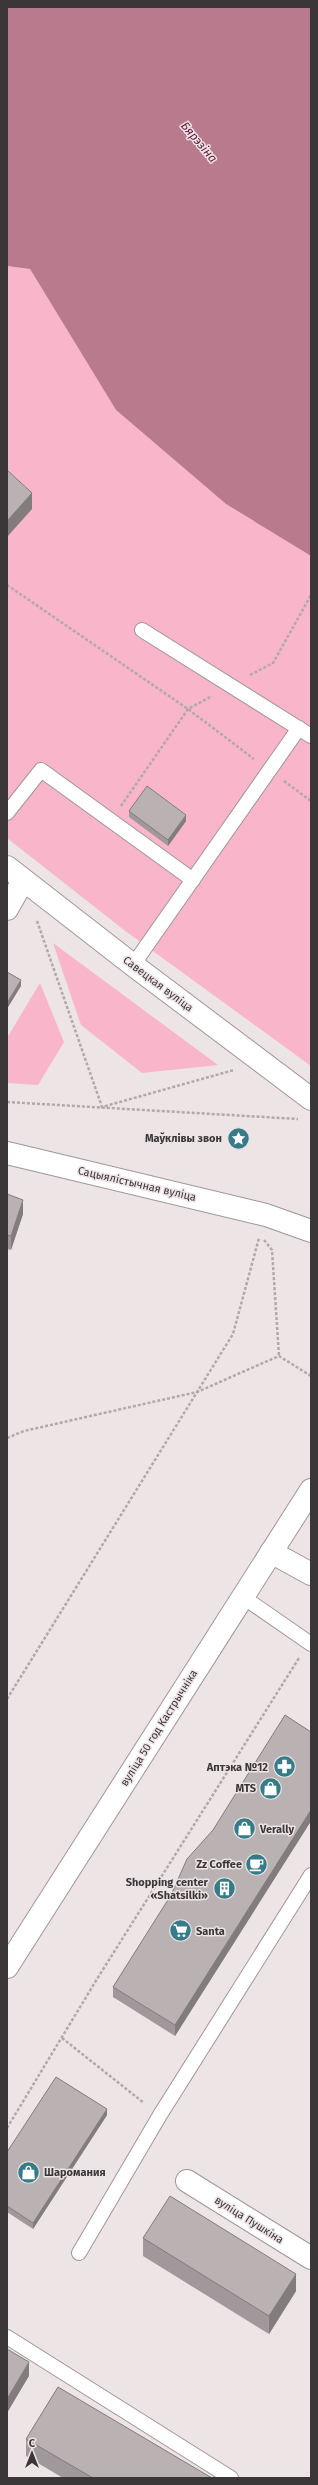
<svg xmlns="http://www.w3.org/2000/svg" width="318" height="2485" font-family="'Fira Sans',sans-serif">
<rect width="100%" height="100%" fill="#ede4e6"/>
<g fill="#f9b5c9">
<path d="M7 266 30 269 116 410 226 504 311 556V1066L124 930 7 838Z"/>
<path d="M53 943 218 1065 142 1073 81 1025Z"/>
<path d="M40 983 64 1042 38 1085 7 1083V1038Z"/>
</g>
<path fill="#ba7a8e" d="M7 7H311V556L226 504 116 410 30 269 7 266Z"/>
<g fill="none" stroke-linecap="round" stroke-linejoin="round">
<defs>
<g id="service">
<path d="M142 630 311 736"/>
<path d="M7 813 41 770 193 880"/>
<path d="M133 965 299 728"/>
<path d="M243 1597 311 1644"/>
<path d="M79 2253 160 2115 311 1875"/>
<path d="M7 2337 231 2478"/>
</g>
<g id="minor">
<path d="M7 867 133 965 311 1099"/>
<path d="M7 909 23 881"/>
<path d="M271 1552 311 1574"/>
<path d="M187 2181 311 2258"/>
</g>
<path id="tertiary" d="M7 1967 311 1490"/>
<path id="secondary" d="M7 1153 266 1215 311 1231"/>
</defs>
<use href="#service" stroke="#9e9698" stroke-width="16"/>
<use href="#minor" stroke="#9e9698" stroke-width="24"/>
<use href="#tertiary" stroke="#9e9698" stroke-width="24"/>
<use href="#secondary" stroke="#9e9698" stroke-width="24"/>
<g stroke="#b0a8aa" stroke-width="2.5" stroke-dasharray="3 2" stroke-linecap="butt">
<path d="M7 585 188 709 254 759"/>
<path d="M250 675 273 663 311 595"/>
<path d="M284 781 311 801"/>
<path d="M121 806 188 709 212 696"/>
<path d="M37 921 102 1107 234 1070"/>
<path d="M7 1102 298 1119"/>
<path d="M264 1240 272 1250 279 1356"/>
<path d="M7 1438 24 1431 197 1392 279 1356 311 1376"/>
<path d="M7 1699 233 1334 259 1238"/>
<path d="M62 2038 144 2103"/>
<path d="M7 2128 97 1979 299 1658"/>
</g>
<use href="#service" stroke="#fff" stroke-width="14"/>
<use href="#minor" stroke="#fff" stroke-width="22"/>
<use href="#tertiary" stroke="#fff" stroke-width="22"/>
<use href="#secondary" stroke="#fff" stroke-width="22"/>
</g>
<g fill="#a0989a">
<path d="M129 811 186 821 168 846 129 817Z"/>
<path d="M7 1194 23 1214 11 1250 7 1249Z"/>
<path d="M311 1732V1821L175 2036 113 1997V1987Z"/>
<path d="M107 2115 33 2229 7 2212V2152Z"/>
<path d="M311 2139V2152L310 2151V2140Z"/>
<path d="M143 2238 296 2291 269 2334 143 2256Z"/>
<path d="M26 2439 212 2478H63L26 2456Z"/>
</g>
<g fill="#827c7d">
<path d="M32 493V509L7 537V521Z"/>
<path d="M186 815V821L168 846V840Z"/>
<path d="M21 980V986L7 1009V1003Z"/>
<path d="M23 1200V1214L11 1250V1236Z"/>
<path d="M311 1810V1821L175 2036V2025Z"/>
<path d="M107 2109V2115L33 2229V2223Z"/>
<path d="M296 2274V2291L269 2334V2316Z"/>
<path d="M29 2362V2376L7 2413V2399Z"/>
</g>
<g fill="#bab1b3" stroke="#827c7d">
<path d="M7 470 32 493 7 521Z"/>
<path d="M147 786 186 815 168 840 129 811Z"/>
<path d="M7 972 21 980 7 1003Z"/>
<path d="M7 1194 23 1200 11 1236 7 1235Z"/>
<path d="M285 1715 311 1732V1810L175 2025 113 1987 171 1895 187 1859 213 1830Z"/>
<path d="M56 2077 107 2109 33 2223 7 2206V2152Z"/>
<path d="M170 2196 296 2274 269 2316 143 2238Z"/>
<path d="M7 2349 29 2362 7 2399Z"/>
<path d="M58 2387 212 2478H93L26 2439Z"/>
</g>
<defs>
<symbol id="sight-disc" viewBox="-11 -11 22 22"><circle r="9.5" fill="#367c88" stroke="#ede4e6"/><path d="M0-6L1.8-2.2L6-1.7L2.9 1.2L3.7 5.4L0 3.3L-3.7 5.4L-2.9 1.2L-6-1.7L-1.8-2.2Z" fill="#fff"/></symbol>
<symbol id="pharmacy-disc" viewBox="-11 -11 22 22"><circle r="9.5" fill="#367c88" stroke="#ede4e6"/><path d="M-2-6h4v4h4v4h-4v4h-4v-4h-4v-4h4Z" fill="#fff"/></symbol>
<symbol id="shop-disc" viewBox="-11 -11 22 22"><circle r="9.5" fill="#367c88" stroke="#ede4e6"/><path d="M-5-2.5h2.3a2.7 3.5 0 0 1 5.4 0H5L5.5 6h-11ZM-1.5-2.5h3a1.5 2.3 0 0 0-3 0Z" fill="#fff"/></symbol>
<symbol id="cafe-disc" viewBox="-11 -11 22 22"><circle r="9.5" fill="#367c88" stroke="#ede4e6"/><path d="M-5.5-4.5H6V0H3Q3 3.5 0 3.5H-2.5Q-5.5 3.5-5.5 0ZM3-3.2v2h1.7v-2ZM-6 4.5H4V6H-6Z" fill="#fff"/></symbol>
<symbol id="building-disc" viewBox="-11 -11 22 22"><circle r="9.5" fill="#367c88" stroke="#ede4e6"/><path d="M-4-6H4V6H1V3H-1V6H-4ZM-2.5-4.3h1.7v1.8h-1.7ZM.8-4.3h1.7v1.8H.8ZM-2.5-1h1.7V.8h-1.7ZM.8-1h1.7V.8H.8Z" fill="#fff"/></symbol>
<symbol id="supermarket-disc" viewBox="-11 -11 22 22"><circle r="9.5" fill="#367c88" stroke="#ede4e6"/><path d="M-6-5.5h2.5l.6 2H6L4.5 2H-2.5L-4.4-4H-6ZM-1.5 3.2a1.3 1.3 0 1 0 .1 0ZM3 3.2a1.3 1.3 0 1 0 .1 0Z" fill="#fff"/></symbol>
</defs>
<g fill-rule="evenodd">
<use href="#sight-disc" x="226" y="1126" width="25" height="25"/>
<use href="#pharmacy-disc" x="272" y="1754" width="25" height="25"/>
<use href="#shop-disc" x="258" y="1776" width="25" height="25"/>
<use href="#shop-disc" x="232" y="1816" width="25" height="25"/>
<use href="#cafe-disc" x="244" y="1852" width="25" height="25"/>
<use href="#building-disc" x="212" y="1876" width="25" height="25"/>
<use href="#supermarket-disc" x="168" y="1918" width="25" height="25"/>
<use href="#shop-disc" x="16" y="2160" width="25" height="25"/>
</g>
<g text-anchor="middle" dominant-baseline="central" stroke-width="3" stroke-linejoin="round" paint-order="stroke">
<g font-size="11" fill="#3b3738" stroke="#ede4e6">
<text transform="translate(158 984) rotate(37)">Савецкая вуліца</text>
<text transform="translate(137 1184) rotate(13)">Сацыялістычная вуліца</text>
<text transform="translate(159 1728) rotate(-58)">вуліца 50 год Кастрычніка</text>
<text transform="translate(249 2220) rotate(32)">вуліца Пушкіна</text>
</g>
<g font-size="11" font-weight="bold" fill="#3b3738" stroke="#ede4e6" text-anchor="end">
<text x="222" y="1138">Маўклівы звон</text>
<text x="268" y="1767">Аптэка №12</text>
<text x="256" y="1788">MTS</text>
<text x="260" y="1829" text-anchor="start">Verally</text>
<text x="242" y="1864">Zz Coffee</text>
<text x="208" y="1882">Shopping center<tspan x="208" dy="13">«Shatsilki»</tspan></text>
<text x="196" y="1931" text-anchor="start">Santa</text>
<text x="44" y="2172" text-anchor="start">Шаромания</text>
</g>
<g font-size="12" font-style="italic" fill="#621335" stroke="#ede4e6">
<text transform="translate(199 142) rotate(50)">Бярэзіна</text>
</g>
</g>
<rect width="318" height="2485" fill="none" stroke="#3b3738" stroke-width="16"/>
<g transform="translate(32 2453)" stroke="#ede4e6" stroke-width="3" paint-order="stroke">
<path d="M0-3L7 15L0 10L-7 15Z" fill="#3b3738"/>
<text y="-6" font-size="11" font-weight="bold" text-anchor="middle" fill="#3b3738">С</text>
</g>
</svg>
